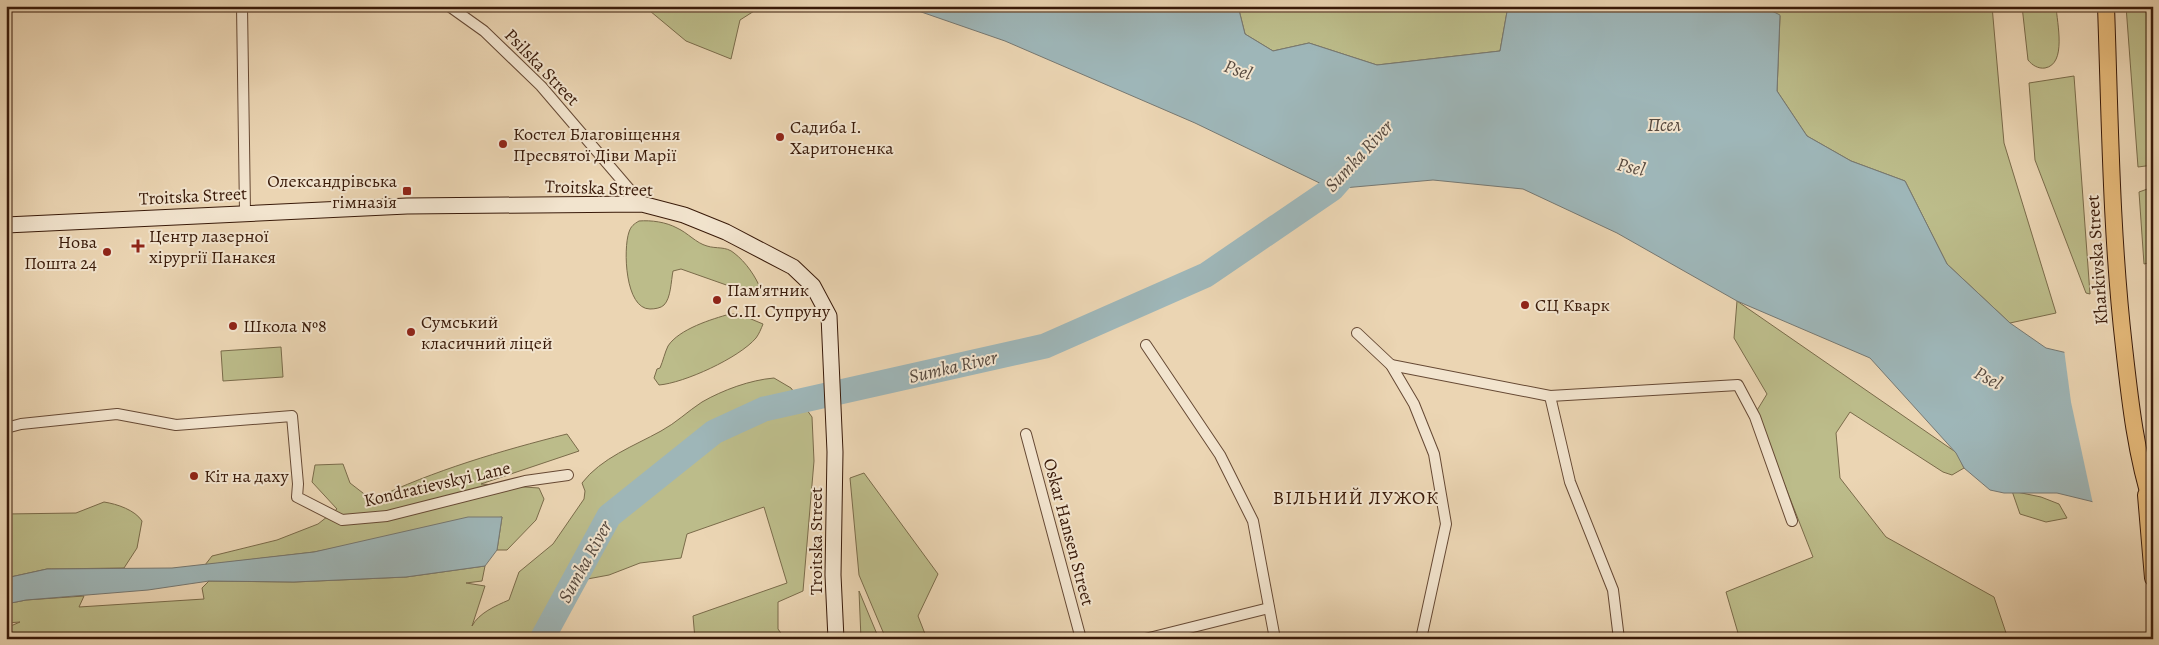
<svg xmlns="http://www.w3.org/2000/svg" width="2159" height="645" font-family="Alegreya,serif">
<rect width="100%" height="100%" fill="#ebd5b3"/>
<filter id="stains"><feTurbulence type="fractalNoise" baseFrequency=".004" numOctaves="4"/><feColorMatrix values="0 0 0 0 .2 0 0 0 0 .09 0 0 0 0 .02 0 0 0 .5 -.17"/></filter>
<radialGradient id="worn" r=".72"><stop offset=".6" stop-color="#630" stop-opacity="0"/><stop offset="1" stop-color="#630" stop-opacity=".3"/></radialGradient>
<g fill="#bcbc8a" stroke="#7a6b4a">
<path d="M644 6H762L740 20 731 59 686 41Z"/>
<path d="M1238 6H1508L1500 51 1377 65 1309 43 1273 51 1245 34Z"/>
<path d="M1762 6H1992L2004 143 2056 313 2010 323 1947 264 1905 181 1851 161 1807 136 1777 91 1780 16Z"/>
<path d="M2022 6H2056C2057 23 2067 64 2045 68 2038 69 2032 65 2028 60Z"/>
<path d="M2126 6H2148L2153 62V165L2138 167Z"/>
<path d="M2074 76 2090 294 2086 293 2035 160 2029 83Z"/>
<path d="M2153 187V262L2144 264 2139 192Z"/>
<path d="M639 221C651 220 666 222 677 228 688 233 696 243 707 246 716 249 726 246 734 253 746 262 756 277 761 290L732 287 681 269 673 271C671 281 671 298 664 305 661 308 655 309 650 309 625 309 623 249 629 232 631 226 634 224 639 221Z"/>
<path d="M1737 301 1957 453 1964 468 1952 475 1943 472 1850 412 1836 433 1840 478 1886 537 1994 597 2008 639H1731L1738 633 1726 592 1813 557 1756 412 1767 394 1734 338Z"/>
<path d="M730 314H739L763 324C761 329 759 334 756 338 739 358 684 383 659 385L654 378 657 369 660 368C663 361 665 352 668 346 679 329 712 319 730 314Z"/>
<path d="M281 347 283 377 223 381 221 351Z"/>
<path d="M774 378 791 388 812 417 814 461 803 591 778 602V629L785 639H695L693 616 787 583 764 507 687 534 681 558 640 563 609 575 582 580 563 589 557 596 547 622 551 639H6V628L20 622 6 623V604L26 600 84 596 79 607 204 599 202 588 209 581 294 582 406 577 485 566 482 581 466 583 485 586 472 626C479 613 495 606 509 600L519 572 553 544 584 499 585 491 582 483C601 458 634 446 661 431 676 423 688 411 702 402 723 390 750 380 774 378Z"/>
<path d="M567 434 579 451 481 484 539 488 544 499 536 520 507 550H497L502 517 314 552 205 565 212 556 277 540 318 524 337 509 312 482 315 465 343 464 350 483 372 500C435 470 500 451 567 434Z"/>
<path d="M864 473 938 574 918 616 927 639H886L859 575 850 478Z"/>
<path d="M2012 491 2041 497 2059 504 2067 518 2046 522 2020 514Z"/>
<path d="M104 502C117 504 135 510 142 521L137 548 124 568 47 569 6 578V514L76 513Z"/>
<path d="M859 591 879 639H861Z"/>
</g>
<g fill="#9eb6b8" stroke="#767872">
<path d="M904 6H1148L1167 10 1170 6H1238L1245 34 1273 51 1309 43 1377 65 1500 51 1508 6H1762L1780 15 1777 91 1807 136 1851 161 1905 181 1947 264 2010 323 2046 348 2153 373 2098 503 2057 493H2004L1990 490 1964 468 1956 453 1870 358 1737 301 1617 233 1523 189 1433 180 1332 189 1195 123 1005 41Z"/>
<path d="M468 517H502L497 550 485 566 406 577 294 582 209 581 148 590 26 600 6 604V578L47 569 172 568 314 552Z"/>
</g>
<path fill="#ebd5b3" d="M2064 349 2153 370V510L2093 504 2071 402Z"/>
<g fill="none" stroke-linecap="round" stroke-linejoin="round">
<path stroke="#9eb6b8" stroke-width="25" d="M542 639 609 516 714 432 764 409 1045 346 1206 275 1332 189 1355 163"/>
<defs>
<g id="street">
<path d="M242 6 245 212"/>
<path d="M449 6 484 31 541 86 642 204"/>
<path d="M1357 333 1391 365 1414 404 1434 454 1446 524 1421 639"/>
<path d="M1146 345 1220 455 1253 521 1275 639"/>
<path d="M1391 365 1550 396 1738 385 1755 417 1792 521"/>
<path d="M1550 396 1570 482 1613 590 1619 639"/>
<path d="M6 428 21 424 117 414 176 425 292 416 298 484 297 497 342 520 387 516 525 481 568 475"/>
<path d="M1026 434 1081 639"/>
<path d="M1145 639 1269 608"/>
</g>
<path id="secondary" d="M6 225 407 206 642 204 684 215 726 232 793 267 813 286 829 316 835 452 833 575 836 639"/>
<g id="primary">
<path d="M2106 6C2110 120 2111 234 2124 347 2130 401 2136 456 2153 508"/>
<path d="M2146 495 2153 578"/>
</g>
</defs>
<use href="#street" stroke="#664934" stroke-width="12"/>
<use href="#secondary" stroke="#391a09" stroke-width="17"/>
<use href="#primary" stroke="#391a09" stroke-width="18"/>
<use href="#street" stroke="#f2e4ce" stroke-width="10"/>
<use href="#secondary" stroke="#f2e4ce" stroke-width="15"/>
<use href="#primary" stroke="#e6ba7a" stroke-width="16"/>
</g>
<g fill="#8f2418" stroke="#f2e4ce" stroke-width="2">
<circle cx="780" cy="137" r="5"/>
<circle cx="503" cy="144" r="5"/>
<rect x="402" y="186" width="10" height="10" rx="2.5"/>
<path d="M135.5 238.5h5v5h5v5h-5v5h-5v-5h-5v-5h5z"/>
<circle cx="107" cy="252" r="5"/>
<circle cx="717" cy="300" r="5"/>
<circle cx="1525" cy="305" r="5"/>
<circle cx="233" cy="326" r="5"/>
<circle cx="411" cy="332" r="5"/>
<circle cx="194" cy="476" r="5"/>
</g>
<g text-anchor="middle" dominant-baseline="central" stroke-width="4" stroke-linejoin="round" paint-order="stroke">
<g font-size="18" fill="#391a09" stroke="#f2e4ce">
<text transform="translate(542 67) rotate(46)">Psilska Street</text>
<text transform="translate(599 188) rotate(2)">Troitska Street</text>
<text transform="translate(193 196) rotate(-3)">Troitska Street</text>
<text transform="translate(2097 260) rotate(-94)">Kharkivska Street</text>
<text transform="translate(437 484) rotate(-13)">Kondratievskyi Lane</text>
<text transform="translate(1069 532) rotate(75)">Oskar Hansen Street</text>
<text transform="translate(816 541) rotate(-90)">Troitska Street</text>
</g>
<g font-size="18" fill="#391a09" stroke="#f2e4ce" text-anchor="start">
<text x="790" y="127">Садиба І.<tspan x="790" dy="21">Харитоненка</tspan></text>
<text x="513" y="134">Костел Благовіщення<tspan x="513" dy="21">Пресвятої Діви Марії</tspan></text>
<text x="397" y="181" text-anchor="end">Олександрівська<tspan x="397" dy="21">гімназія</tspan></text>
<text x="149" y="236">Центр лазерної<tspan x="149" dy="21">хірургії Панакея</tspan></text>
<text x="97" y="242" text-anchor="end">Нова<tspan x="97" dy="21">Пошта 24</tspan></text>
<text x="727" y="290">Пам'ятник<tspan x="727" dy="21">С.П. Супруну</tspan></text>
<text x="1535" y="305">СЦ Кварк</text>
<text x="421" y="322">Сумський<tspan x="421" dy="21">класичний ліцей</tspan></text>
<text x="243" y="326">Школа №8</text>
<text x="204" y="476">Кіт на даху</text>
</g>
<g font-size="19" font-style="italic" fill="#57493e" stroke="#f2e4ce">
<text transform="translate(1238 70) rotate(19)">Psel</text>
<text x="1664" y="125">Псел</text>
<text transform="translate(1359 156) rotate(-47)">Sumka River</text>
<text transform="translate(1631 167) rotate(13)">Psel</text>
<text transform="translate(953 367) rotate(-13)">Sumka River</text>
<text transform="translate(1988 378) rotate(28)">Psel</text>
<text transform="translate(585 562) rotate(-61)">Sumka River</text>
</g>
<g font-size="19" letter-spacing="1" fill="#391a09" stroke="#f2e4ce">
<text x="1356" y="498">ВІЛЬНИЙ ЛУЖОК</text>
</g>
</g>
<rect width="2159" height="645" fill="none" stroke="#ebd5b3" stroke-width="25"/>
<rect x="8" y="8" width="2144" height="630" fill="none" stroke="#391a09" stroke-width="2.5"/>
<rect x="12" y="12" width="2134" height="620" fill="none" stroke="#391a09"/>
<rect width="100%" height="100%" filter="url(#stains)"/>
<rect width="100%" height="100%" fill="url(#worn)"/>
</svg>
